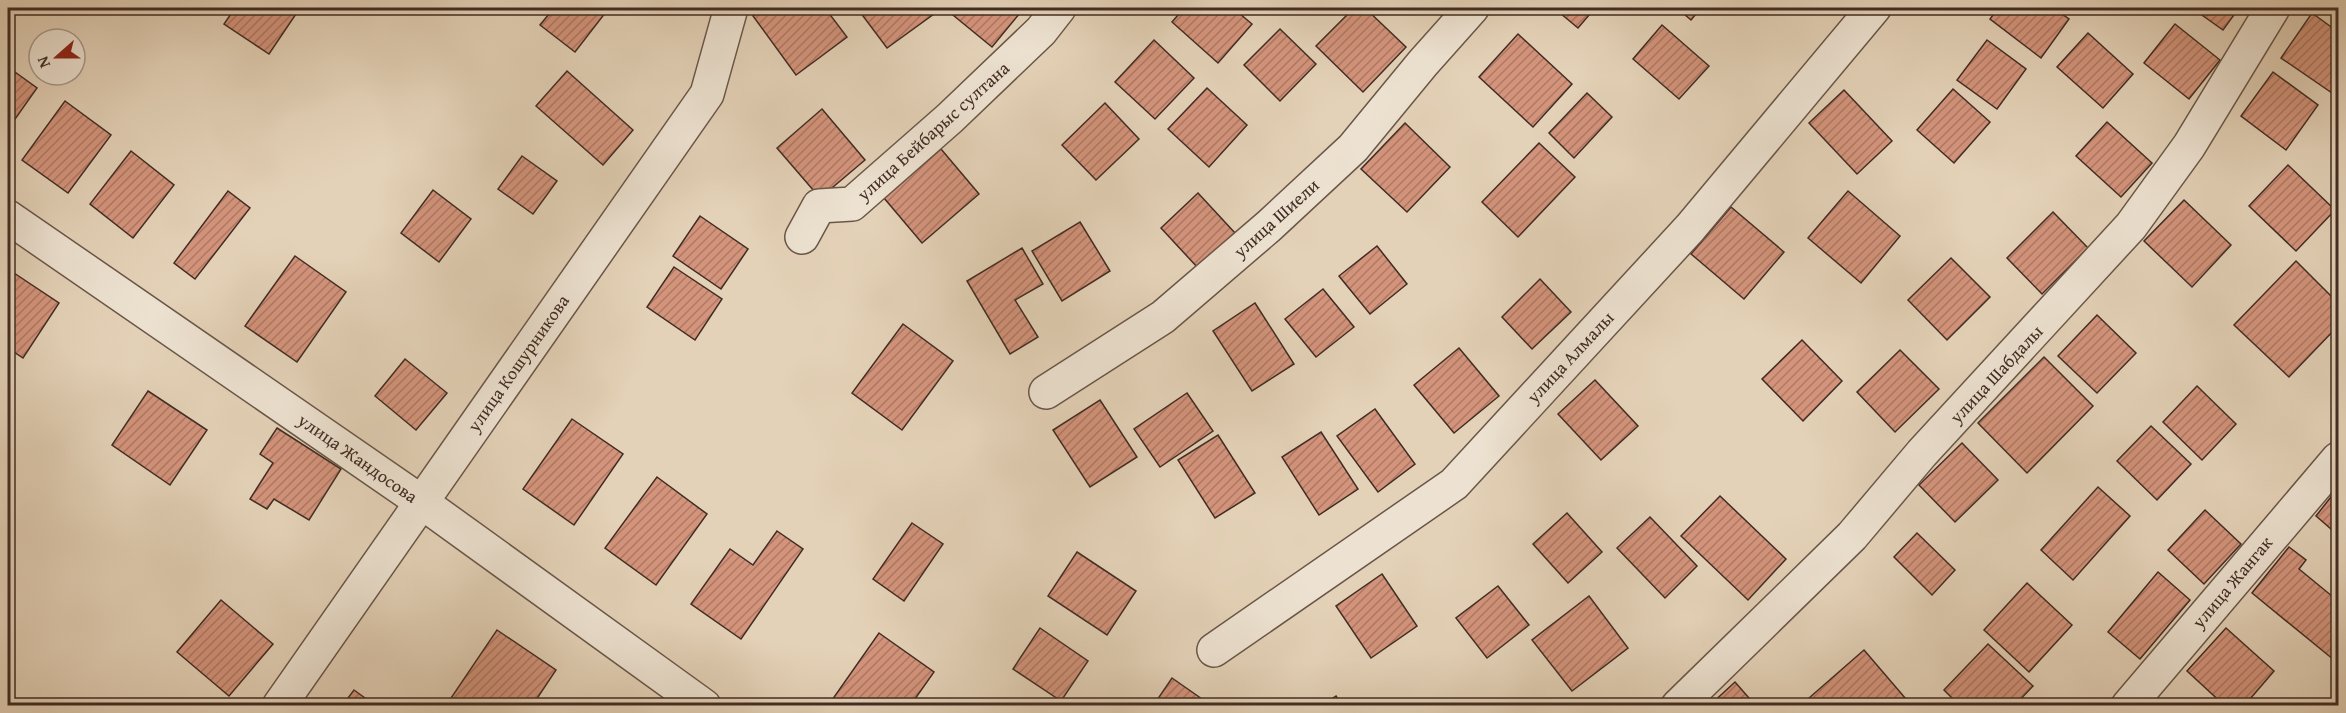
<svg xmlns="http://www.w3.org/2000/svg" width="2346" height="713" font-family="'Gentium Book Plus',serif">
<defs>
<pattern id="building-hatch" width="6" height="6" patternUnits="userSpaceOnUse" patternTransform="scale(1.5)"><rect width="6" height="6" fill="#d4947c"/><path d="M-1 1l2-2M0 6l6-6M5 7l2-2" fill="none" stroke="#ae7965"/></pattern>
</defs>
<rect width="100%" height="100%" fill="#e4d2b8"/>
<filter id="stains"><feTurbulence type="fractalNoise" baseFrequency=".00333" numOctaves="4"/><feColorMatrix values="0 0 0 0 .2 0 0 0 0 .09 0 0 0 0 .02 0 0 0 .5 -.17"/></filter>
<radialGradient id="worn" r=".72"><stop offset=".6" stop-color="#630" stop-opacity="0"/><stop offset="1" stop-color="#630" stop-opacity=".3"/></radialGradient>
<g fill="url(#building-hatch)" stroke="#412c24" stroke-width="1.5">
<path d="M235 8H300L269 54 224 24Z"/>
<path d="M554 8H609L575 52 540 25Z"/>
<path d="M765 8H825L847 37 796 75 753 16Z"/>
<path d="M857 8H936L938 11 887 48Z"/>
<path d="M951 8H1024L992 47 948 11Z"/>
<path d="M1184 8H1233L1252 24 1218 63 1172 22Z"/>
<path d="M1354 8H1365L1406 47 1363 92 1316 46Z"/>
<path d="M1554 8H1595L1578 28Z"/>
<path d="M1677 8H1701L1691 20Z"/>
<path d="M1998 8H2053L2069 19 2041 58 1990 19Z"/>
<path d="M2192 8H2239L2223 30Z"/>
<path d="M2312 13 2338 32V83L2332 93 2281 58Z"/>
<path d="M2175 24 2220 60 2189 99 2144 63Z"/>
<path d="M1662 25 1709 66 1679 99 1633 59Z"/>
<path d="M1280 29 1316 64 1280 101 1244 65Z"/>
<path d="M2088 33 2133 74 2103 108 2057 67Z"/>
<path d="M1518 34 1572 84 1533 127 1479 77Z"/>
<path d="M1154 40 1194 78 1155 119 1115 82Z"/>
<path d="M1987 40 2026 69 1997 109 1957 80Z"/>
<path d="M8 67 37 88 13 122 8 118Z"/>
<path d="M567 71 633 130 603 165 536 106Z"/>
<path d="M2273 72 2318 105 2286 150 2241 116Z"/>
<path d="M1207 88 1247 125 1209 167 1168 129Z"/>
<path d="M1953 89 1990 122 1954 163 1917 130Z"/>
<path d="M1844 90 1892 141 1857 174 1809 123Z"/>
<path d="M1587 93 1612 117 1574 158 1549 133Z"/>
<path d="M65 101 111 135 68 193 22 160Z"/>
<path d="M1105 103 1139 139 1096 180 1062 145Z"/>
<path d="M822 109 865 160 820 198 777 148Z"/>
<path d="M2107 122 2152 163 2121 197 2076 156Z"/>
<path d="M1405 123 1450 167 1407 212 1361 169Z"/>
<path d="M1539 143 1575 177 1518 237 1482 202Z"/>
<path d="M941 149 979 194 922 243 884 198Z"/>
<path d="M131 151 174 185 133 238 90 204Z"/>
<path d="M522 156 557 181 533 214 498 189Z"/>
<path d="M2288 165 2335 210 2296 251 2249 206Z"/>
<path d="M433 190 471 219 439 262 401 233Z"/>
<path d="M228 191 250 208 195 279 174 263Z"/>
<path d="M1848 191 1900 236 1861 283 1808 238Z"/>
<path d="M1198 193 1235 233 1198 268 1161 228Z"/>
<path d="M2184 200 2231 245 2192 287 2144 241Z"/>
<path d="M1731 207 1784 252 1744 299 1691 254Z"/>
<path d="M2053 212 2088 248 2042 294 2007 258Z"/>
<path d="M700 216 748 249 721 289 673 256Z"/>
<path d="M1080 222 1110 271 1062 301 1032 251Z"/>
<path d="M1377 246 1407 284 1370 314 1339 276Z"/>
<path d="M1022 248 1043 284 1015 300 1038 337 1010 354 967 281Z"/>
<path d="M295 256 346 292 297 362 245 326Z"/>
<path d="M1951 258 1990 297 1947 340 1908 300Z"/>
<path d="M2296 261 2338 303V326L2289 377 2234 325Z"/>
<path d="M674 267 722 299 695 340 647 307Z"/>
<path d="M8 269 59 303 23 358 8 348Z"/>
<path d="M1540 279 1571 312 1532 349 1502 317Z"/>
<path d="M1323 289 1354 327 1316 357 1285 319Z"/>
<path d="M1255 303 1294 364 1252 391 1213 331Z"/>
<path d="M2097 315 2136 353 2097 393 2058 356Z"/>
<path d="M903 324 953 361 902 430 852 393Z"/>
<path d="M1802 340 1842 381 1803 421 1762 379Z"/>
<path d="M1459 348 1499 396 1454 433 1414 385Z"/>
<path d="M1900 350 1939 389 1895 432 1857 392Z"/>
<path d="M2044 357 2093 406 2027 473 1978 423Z"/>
<path d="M405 359 447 393 416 430 375 396Z"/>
<path d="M1595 380 1638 426 1601 460 1558 414Z"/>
<path d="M2197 386 2236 424 2202 460 2163 422Z"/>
<path d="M148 391 207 430 170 485 112 445Z"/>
<path d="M1187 393 1213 431 1160 467 1134 429Z"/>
<path d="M1100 400 1137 457 1090 487 1053 430Z"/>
<path d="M1375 409 1415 464 1378 492 1337 436Z"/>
<path d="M572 419 623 454 574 525 523 489Z"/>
<path d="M2151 426 2191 464 2157 500 2117 461Z"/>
<path d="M277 428 341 469 309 520 274 499 267 509 250 499 273 463 260 454Z"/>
<path d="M1321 432 1358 489 1319 515 1282 457Z"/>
<path d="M1218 435 1255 493 1215 518 1178 460Z"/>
<path d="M1962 443 1998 480 1955 522 1919 485Z"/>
<path d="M657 477 707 514 656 585 605 548Z"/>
<path d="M2098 487 2130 516 2073 580 2041 550Z"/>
<path d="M2338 488V535L2316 516Z"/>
<path d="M1720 496 1786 559 1748 600 1681 536Z"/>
<path d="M2205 510 2241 544 2204 584 2168 550Z"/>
<path d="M1567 513 1602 552 1568 583 1533 544Z"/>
<path d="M1650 517 1697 566 1665 598 1617 548Z"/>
<path d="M912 523 943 544 904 601 873 579Z"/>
<path d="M777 531 803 549 741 639 691 604 730 549 753 565Z"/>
<path d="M1917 533 1955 570 1932 595 1894 557Z"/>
<path d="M2289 547 2306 560 2299 569 2338 601V654L2334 660 2252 593Z"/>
<path d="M1077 552 1136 591 1107 635 1048 596Z"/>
<path d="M2158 572 2190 600 2140 659 2108 632Z"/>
<path d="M1382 574 1417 626 1371 658 1336 606Z"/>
<path d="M2027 583 2072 625 2029 672 1984 630Z"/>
<path d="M1498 586 1529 625 1487 658 1456 618Z"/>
<path d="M1589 596 1628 648 1572 691 1532 640Z"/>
<path d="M221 600 273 644 229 696 177 652Z"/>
<path d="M1040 628 1088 661 1061 701 1013 669Z"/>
<path d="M2226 628 2274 671 2244 706H2225L2187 671Z"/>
<path d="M497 630 556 670 532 706H462L451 698Z"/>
<path d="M879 633 934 672 910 706H840L832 700Z"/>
<path d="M1988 644 2033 686 2014 706H1960L1944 690Z"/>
<path d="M1864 650 1912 706H1816L1809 698Z"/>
<path d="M1172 678 1212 706H1153Z"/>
<path d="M1735 682 1756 706H1709Z"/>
<path d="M354 690 376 706H342Z"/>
<path d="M1336 696 1342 706H1321Z"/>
</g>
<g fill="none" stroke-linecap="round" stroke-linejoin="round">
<defs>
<g id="minor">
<path d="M8 217 420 501 704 706"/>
<path d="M802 237 819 206 852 204 950 118 1041 31 1059 8"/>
<path d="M1046 392 1163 317 1269 226 1353 148 1423 63 1472 8"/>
<path d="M1214 650 1454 484 1690 228 1874 8"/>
<path d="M279 706 707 94 731 8"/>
<path d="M1678 706 1852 536 1922 453 2131 226 2189 146 2273 8"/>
<path d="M2128 706 2338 459"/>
</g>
</defs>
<use href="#minor" stroke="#6a5649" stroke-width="36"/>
<use href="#minor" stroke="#ede2d1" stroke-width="33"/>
</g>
<g text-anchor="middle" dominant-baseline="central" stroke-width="5" stroke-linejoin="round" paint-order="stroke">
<g font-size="18" fill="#412c24" stroke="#ede2d1">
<text transform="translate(933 131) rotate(-42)">улица Бейбарыс султана</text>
<text transform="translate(1276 218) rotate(-42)">улица Шиели</text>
<text transform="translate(1570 357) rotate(-47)">улица Алмалы</text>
<text transform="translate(518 363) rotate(-55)">улица Кошурникова</text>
<text transform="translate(1996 374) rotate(-47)">улица Шабдалы</text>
<text transform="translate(358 458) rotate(35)">улица Жандосова</text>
<text transform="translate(2232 582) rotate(-50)">улица Жангак</text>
</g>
</g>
<rect width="2346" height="713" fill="none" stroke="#e4d2b8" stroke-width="30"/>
<rect x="9" y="9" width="2328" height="695" fill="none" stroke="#412c24" stroke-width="3"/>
<rect x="15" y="15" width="2316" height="683" fill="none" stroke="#412c24" stroke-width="1.5"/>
<g transform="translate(57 57) rotate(249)"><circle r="28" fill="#ede2d1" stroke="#a8998c" stroke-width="1.5"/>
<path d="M0-4.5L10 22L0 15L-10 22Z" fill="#8f2418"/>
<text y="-9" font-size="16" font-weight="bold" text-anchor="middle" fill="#412c24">N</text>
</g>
<rect width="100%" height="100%" filter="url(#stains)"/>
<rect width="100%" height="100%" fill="url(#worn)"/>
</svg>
